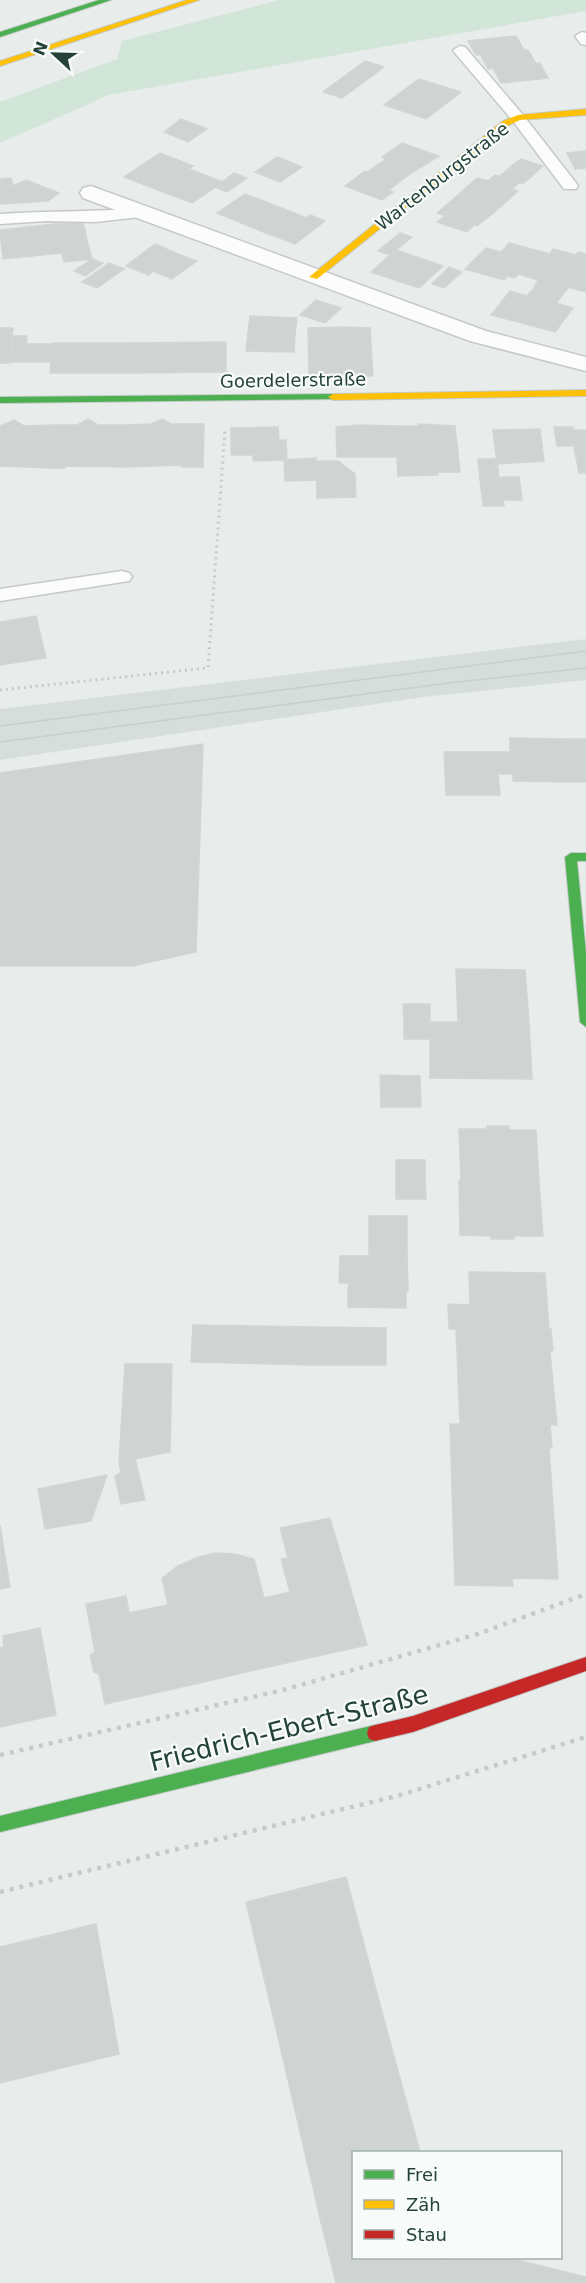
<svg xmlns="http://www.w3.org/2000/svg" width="586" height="2283" font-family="'DejaVu Sans',sans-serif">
<rect width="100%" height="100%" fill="#e8edeb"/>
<path fill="#d6dedb" d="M586 639V680L423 697 0 760V709Z"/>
<path fill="#d1e6d8" d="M279 0H586V11L109 95 0 143V102L117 59 122 41Z"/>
<g fill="#cfd4d2" stroke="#d1d6d4" stroke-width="1.5">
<path d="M516 36 524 50 476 55 468 41Z"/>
<path d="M524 50H528L536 64 488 69 480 54Z"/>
<path d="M365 61 384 67 342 98 323 92Z"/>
<path d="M540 63 548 78 501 83 493 68Z"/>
<path d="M419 79 461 92 426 119 384 105Z"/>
<path d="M181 119 207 129 188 142 164 132Z"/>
<path d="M402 143 427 152 439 156 407 176 377 165 386 159 382 157Z"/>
<path d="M586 151V168L575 169 567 153Z"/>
<path d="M160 153 193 166 158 190 124 177Z"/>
<path d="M277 157 302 167 280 182 255 172Z"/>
<path d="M521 159 543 166 536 172 514 164Z"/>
<path d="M514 164 536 172 530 178 507 170Z"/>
<path d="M377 165 407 176 389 190 393 192 382 200 345 186 365 171 368 172Z"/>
<path d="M189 169 223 182 192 203 158 190Z"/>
<path d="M507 170 530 178 522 184 500 176Z"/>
<path d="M234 173 247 178 227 192 215 187Z"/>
<path d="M495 175 519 183 512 189 488 181Z"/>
<path d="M11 178 13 186 26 180 59 193 48 201 0 204V179Z"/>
<path d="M477 178 488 181 518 191 498 209 458 195Z"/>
<path d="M245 194 289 211 261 231 217 213Z"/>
<path d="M458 195 498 209 477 226 437 213Z"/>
<path d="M289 211 307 218 310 215 325 221 295 244 261 231Z"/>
<path d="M445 216 474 225 467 232 437 222Z"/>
<path d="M82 222 85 229 56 232 55 224Z"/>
<path d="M55 224 61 253 32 256 26 227Z"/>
<path d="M26 227 32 256 3 259 0 230Z"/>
<path d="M85 229 86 236 58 239 56 232Z"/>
<path d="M400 233 412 237 390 255 378 251Z"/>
<path d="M86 236 88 244 60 247 58 239Z"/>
<path d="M509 243 550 254 553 249 576 255 547 292 534 288 538 280 518 274 515 278 507 276 504 280 483 274Z"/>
<path d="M88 244 90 251 61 253 60 247Z"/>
<path d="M155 244 178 254 197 261 172 279 153 271 149 275 126 266Z"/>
<path d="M486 248 501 252 483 274 465 269Z"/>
<path d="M396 250 443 266 419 288 371 272Z"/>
<path d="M90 251 92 259 64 262 62 254Z"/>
<path d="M578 252 586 254V292L554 283Z"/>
<path d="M92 259 103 263 85 276 74 271Z"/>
<path d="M109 263 124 269 97 288 82 282Z"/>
<path d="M449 267 462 272 444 288 432 284Z"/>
<path d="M554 283 569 287 556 303 573 308 555 332 522 323Z"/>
<path d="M534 288 547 292 522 323 491 315 510 291 527 296Z"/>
<path d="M316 300 341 308 325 323 300 315Z"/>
<path d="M250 316 297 318 295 334 248 333Z"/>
<path d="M343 327 370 328 373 376H309L308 328Z"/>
<path d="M0 328H13L9 363H0Z"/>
<path d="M248 333 295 334 294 352 246 351Z"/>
<path d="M13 336H27L25 362H10Z"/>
<path d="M226 342V372L131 373 132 343Z"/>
<path d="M53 343H132L131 373H50Z"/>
<path d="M27 344H53L51 362H25Z"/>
<path d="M88 419 98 425H129L127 467 65 466V468H51L55 425H77Z"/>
<path d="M162 419 172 424H204L203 467H182V465L127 467 129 425 151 424Z"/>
<path d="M14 420 24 426 55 425 51 468 0 466V426Z"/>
<path d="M419 424 455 426 460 472H438V475L398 476 395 426H417Z"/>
<path d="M359 425 395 426 397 457H337L336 427Z"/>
<path d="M278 427 279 440H286L287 460 253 461V455H231V428Z"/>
<path d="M554 427H573L574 446H557Z"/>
<path d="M540 429 544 461 497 464 493 430Z"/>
<path d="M571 430H586V473H579Z"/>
<path d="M316 458 317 480 285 481 284 460Z"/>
<path d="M478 459H497L499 479H480Z"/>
<path d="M316 461H338L355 474 356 497 317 498Z"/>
<path d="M508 477H519L522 500H503L504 506H483L480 479Z"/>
<path d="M36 616 41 637 0 643V622Z"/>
<path d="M41 637 46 658 0 665V643Z"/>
<path d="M510 738 562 739 566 782 513 781V774H498L500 795H446L444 752H510Z"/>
<path d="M562 739H586V782H566Z"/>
<path d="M203 744 196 952 133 966H0V773Z"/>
<path d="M456 969 525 970 529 1023 458 1022Z"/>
<path d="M403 1004H430V1022L404 1021Z"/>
<path d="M404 1021 430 1022 431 1039H404Z"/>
<path d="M430 1022 529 1023 532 1079 430 1078Z"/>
<path d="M380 1075 420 1076 421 1107H381Z"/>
<path d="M487 1126H509V1130H536L539 1182 461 1181 459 1129H487Z"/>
<rect x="396" y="1160" width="29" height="20"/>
<path d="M396 1180H425L426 1199H396Z"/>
<path d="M459 1181 539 1182 543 1236H514V1239H491V1236L460 1235Z"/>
<rect x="369" y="1216" width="38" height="36"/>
<path d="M369 1252H407L408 1291 369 1290Z"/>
<path d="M340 1256H369V1283H339Z"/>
<path d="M469 1272 545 1273 549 1330 449 1329 448 1304 470 1305Z"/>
<path d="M349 1283H369V1290H348Z"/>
<path d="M348 1290 406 1291V1308L348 1307Z"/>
<path d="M193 1325 313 1327 312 1365 191 1362Z"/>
<path d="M313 1327 386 1328V1365H312Z"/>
<path d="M456 1329H551L553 1350 550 1352 557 1425 460 1424Z"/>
<path d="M125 1364H172L170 1452 119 1462Z"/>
<path d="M450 1424 550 1425 552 1448H549L558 1579 512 1578 513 1586 455 1585Z"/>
<path d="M135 1459 145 1500 121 1504 115 1476 121 1472 119 1462Z"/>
<path d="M107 1475 91 1521 45 1529 38 1489Z"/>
<path d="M330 1518 367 1645 281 1664 264 1598 290 1592 281 1559 288 1558 280 1528Z"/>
<path d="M0 1525 10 1587 0 1589Z"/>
<path d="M215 1553 235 1554 254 1559 281 1664 186 1686 162 1578 178 1566 196 1558Z"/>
<path d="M126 1596 129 1613 168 1605 186 1686 105 1704 99 1674 94 1672 90 1655 95 1652 86 1604Z"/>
<path d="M40 1628 56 1715 0 1727V1648L4 1647 3 1636Z"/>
<path d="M346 1877 386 2027 282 2054 246 1902Z"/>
<path d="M96 1924 119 2054 0 2083V1947Z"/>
<path d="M386 2027 420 2152H354V2214L321 2222 282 2054Z"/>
<path d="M354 2214V2258H444L440 2283H336L321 2222Z"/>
<path d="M444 2258H509L586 2277V2283H440Z"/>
</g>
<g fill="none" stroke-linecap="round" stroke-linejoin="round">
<defs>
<g id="lane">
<path d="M582 32 586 33V45L581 44 575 36Z"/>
<path d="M460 46 465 47 523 115 576 183 578 186 576 189H564L513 121 455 53 453 50Z"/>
<path d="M143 208 149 210 151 213 149 216 95 222 46 221 0 224V214C48 211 95 212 143 208Z"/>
<path d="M122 571 129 573 132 577 129 581 0 601V589Z"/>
</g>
<path id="street" d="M91 186 486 331 586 357V371L470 341 83 198 80 193 83 188Z"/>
<g id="fast">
<path d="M99 0H111L0 37V32Z"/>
<path d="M333 394 338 397 337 399 0 403V397Z"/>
<path d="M571 853H586V861H577L586 953V1027L580 1022 565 857Z"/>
<path d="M375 1725 381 1727 383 1733 381 1739 375 1741 0 1832V1816Z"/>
</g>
<g id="slow">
<path d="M187 0H199L0 66V61Z"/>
<path d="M586 109V115L520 120 509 125 317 279 309 277 503 121 518 115Z"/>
<path d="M586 390V396L333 400 328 397 333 394Z"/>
</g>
<path id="jam" d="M586 1657V1671L413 1732 375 1741 369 1739 367 1733 369 1727 375 1725 413 1716Z"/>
</defs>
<use href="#lane" stroke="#c5cac8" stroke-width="3"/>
<use href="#street" stroke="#c5cac8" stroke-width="3"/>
<use href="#fast" stroke="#c3cbc8" stroke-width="2"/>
<use href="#slow" stroke="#c3cbc8" stroke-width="2"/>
<use href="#jam" stroke="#c3cbc8" stroke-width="2"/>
<path stroke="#c3ccca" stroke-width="3" stroke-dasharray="2 4" stroke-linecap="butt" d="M0 690 208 668 225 429"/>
<g stroke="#c3ccca" stroke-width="4.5" stroke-dasharray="4 6" stroke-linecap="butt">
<path d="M0 1755 283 1690 478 1634 586 1594"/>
<path d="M0 1892 397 1796 586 1737"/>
</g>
<use href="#lane" fill="#fcfcfc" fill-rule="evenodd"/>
<use href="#street" fill="#fcfcfc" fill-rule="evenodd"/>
<use href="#fast" fill="#4caf50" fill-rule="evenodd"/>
<use href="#slow" fill="#ffc107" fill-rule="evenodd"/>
<use href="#jam" fill="#c62828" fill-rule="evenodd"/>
<g stroke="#c9cdcc" stroke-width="1.5">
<path d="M0 726 586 651"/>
<path d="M0 742 449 683 586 668"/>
</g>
</g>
<g text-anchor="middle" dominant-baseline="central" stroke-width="4.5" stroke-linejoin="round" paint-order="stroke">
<g font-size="18" fill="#24423a" stroke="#f7fbf9">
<text transform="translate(442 176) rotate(-38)">Wartenburgstraße</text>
<text transform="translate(293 380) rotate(-1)">Goerdelerstraße</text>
</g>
<g font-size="26" fill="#24423a" stroke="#f7fbf9">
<text transform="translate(289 1728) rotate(-14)">Friedrich-Ebert-Straße</text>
</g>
</g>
<rect x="352" y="2151" width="210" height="108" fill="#f7fbf9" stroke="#a3b1ad" stroke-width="1.5"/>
<rect x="364" y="2170" width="30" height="9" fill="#4caf50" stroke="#a3b1ad" stroke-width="1.5"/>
<text x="406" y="2181" font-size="18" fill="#24423a">Frei</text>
<rect x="364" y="2200" width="30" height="9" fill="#ffc107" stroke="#a3b1ad" stroke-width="1.5"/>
<text x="406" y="2211" font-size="18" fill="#24423a">Zäh</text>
<rect x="364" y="2230" width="30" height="9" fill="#c62828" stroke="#a3b1ad" stroke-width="1.5"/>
<text x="406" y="2241" font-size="18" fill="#24423a">Stau</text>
<g transform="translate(54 54) rotate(292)" stroke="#f7fbf9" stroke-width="4.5" paint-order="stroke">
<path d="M0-4.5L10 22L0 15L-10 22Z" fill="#24423a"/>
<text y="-9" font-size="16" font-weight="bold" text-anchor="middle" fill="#24423a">N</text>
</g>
</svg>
